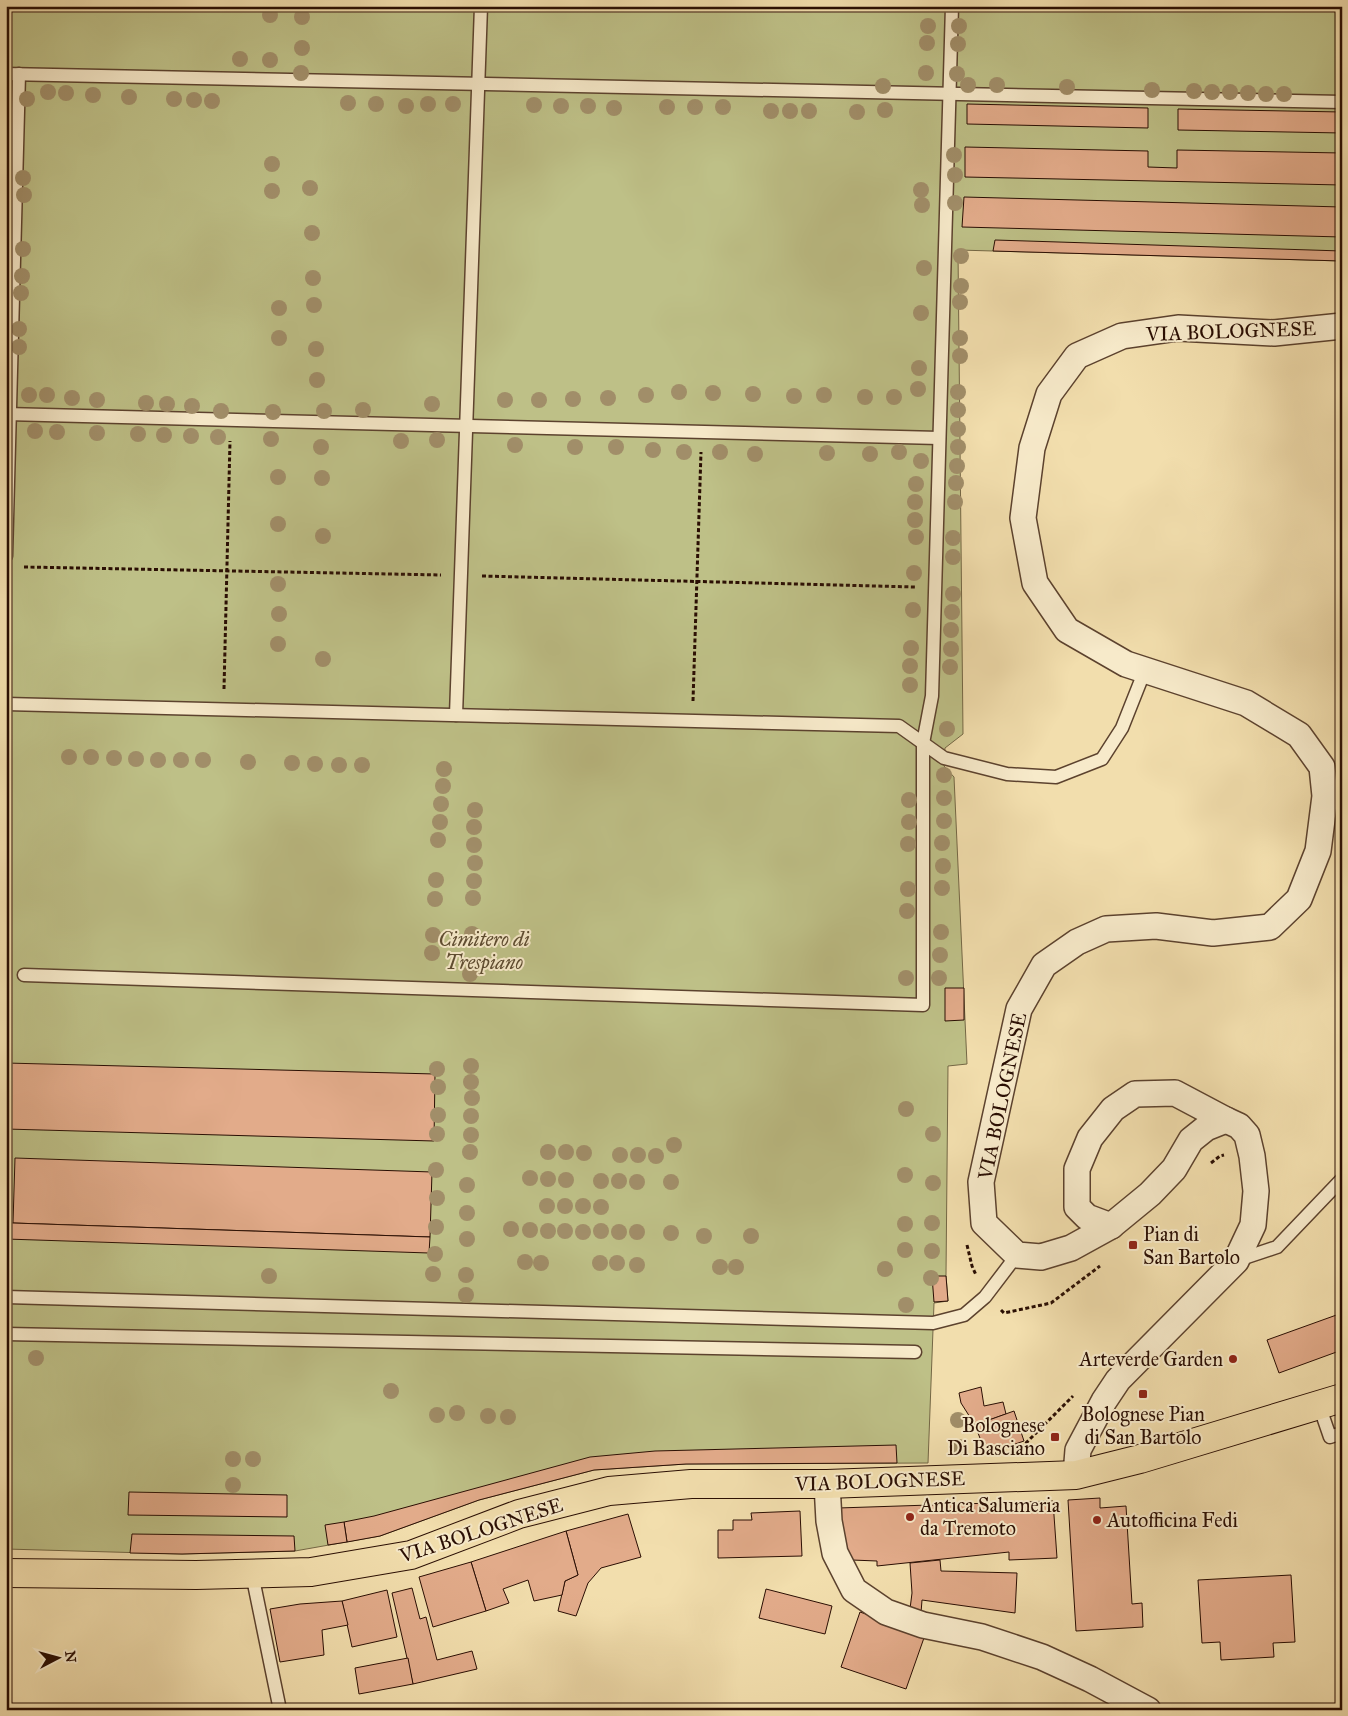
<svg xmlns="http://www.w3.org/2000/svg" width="1348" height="1716" font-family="'IM FELL Great Primer',serif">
<rect width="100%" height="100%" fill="#f2dead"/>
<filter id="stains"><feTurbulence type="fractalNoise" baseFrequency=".004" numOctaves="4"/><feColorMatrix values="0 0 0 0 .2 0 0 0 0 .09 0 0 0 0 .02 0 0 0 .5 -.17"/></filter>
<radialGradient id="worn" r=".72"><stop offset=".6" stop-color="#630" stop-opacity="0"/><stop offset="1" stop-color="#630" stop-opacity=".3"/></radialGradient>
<path fill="#bec087" stroke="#746745" d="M6 6H1342V261L958 250 963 734 945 748 944 766 954 777 967 1064 948 1066 946 1276 948 1301 934 1303 928 1463 686 1464 594 1470 479 1500 380 1536 295 1551 182 1554 6 1549Z"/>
<g fill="#e2ab8a" stroke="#2a0e03">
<path d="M967 104 1148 108V128L967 124Z"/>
<path d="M1178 109 1342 112V133L1178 130Z"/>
<path d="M965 147 1148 151V167L1177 168V150L1342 153V185L965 177Z"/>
<path d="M964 197 1342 207V237L962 227Z"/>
<path d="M995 240 1342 251V261L993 251Z"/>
<path d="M945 988H964V1020L945 1021Z"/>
<path d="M6 1063 435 1074 434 1141 6 1129Z"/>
<path d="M15 1158 432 1172 430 1237 13 1223Z"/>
<path d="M6 1223H13L430 1237 429 1253 6 1239Z"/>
<path d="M932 1276H946L948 1301 934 1302Z"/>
<path d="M1342 1313V1350L1279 1373 1267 1340Z"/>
<path d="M981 1387 984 1406 1003 1402 1006 1414 975 1425 961 1403 959 1393Z"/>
<path d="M1014 1411 1024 1441 986 1454 975 1425Z"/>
<path d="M896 1445 897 1463 686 1464 594 1470 479 1500 380 1536 347 1542 344 1522 374 1516 590 1457 655 1451Z"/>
<path d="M129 1492 287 1495V1517L128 1515Z"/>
<path d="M1100 1498V1508L1126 1506 1132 1604 1142 1603 1143 1627 1076 1631 1068 1500Z"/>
<path d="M1053 1501 1057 1558 1009 1560V1552L877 1566V1561L852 1560 838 1539V1508Z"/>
<path d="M800 1511 802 1556 718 1558V1530H733V1520H752L751 1513Z"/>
<path d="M628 1514 641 1557 601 1568 588 1583 576 1616 558 1611 565 1581 578 1575 566 1531Z"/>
<path d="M344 1522 347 1542 328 1545 325 1525Z"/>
<path d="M566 1531 578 1575 565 1581 562 1595 534 1601 528 1580 503 1589 509 1603 486 1611 471 1562Z"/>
<path d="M132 1534 294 1536 295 1551 182 1554 130 1553Z"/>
<path d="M940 1560 941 1571 1017 1573 1015 1613 922 1600 921 1613 910 1609 912 1593 910 1563Z"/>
<path d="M471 1562 486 1611 433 1627 419 1577Z"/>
<path d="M1291 1575 1295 1642 1273 1643 1274 1657 1221 1660 1220 1642 1202 1643 1198 1580Z"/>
<path d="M412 1588 420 1619 426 1617 437 1660 472 1651 477 1669 413 1684 392 1593Z"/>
<path d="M766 1589 832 1606 825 1634 759 1618Z"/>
<path d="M387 1590 397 1637 352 1647 342 1601Z"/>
<path d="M342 1601 348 1625 322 1630 324 1655 280 1662 270 1609 300 1604Z"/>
<path d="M860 1612 925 1635 906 1689 841 1667Z"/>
<path d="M408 1658 413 1684 359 1694 355 1668Z"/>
</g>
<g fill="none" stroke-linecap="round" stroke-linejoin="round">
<defs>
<g id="service">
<path d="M6 74 1342 102"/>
<path d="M6 414 939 438"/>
<path d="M6 556 19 74"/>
<path d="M6 704 899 726 944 758 1007 774 1056 777 1102 759 1122 728 1145 670"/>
<path d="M456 715 481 6"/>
<path d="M24 975 923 1005V743L932 696 952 6"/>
<path d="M1238 1260 1277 1247 1342 1179"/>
<path d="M6 1297 933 1323 964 1315 985 1297 1017 1255"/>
<path d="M6 1334 915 1352"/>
<path d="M1319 1405 1330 1437 1342 1433"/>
<path d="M252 1574 280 1710"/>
</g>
<g id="minor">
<path d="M1226 1120 1206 1128 1191 1140 1174 1169 1150 1194 1111 1226 1071 1248 1041 1257 1017 1255 984 1223 981 1182 1019 1009 1044 965 1077 942 1106 929 1156 926 1213 933 1270 927 1299 899 1318 851 1325 796 1322 767 1299 735 1246 703 1126 664 1067 630 1035 583 1023 518 1032 448 1049 394 1077 356 1122 336 1178 328 1274 333 1342 326"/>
<path d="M1076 1475 1078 1450 1104 1401 1118 1380 1236 1261 1253 1225 1256 1191 1252 1156 1247 1135 1239 1126 1226 1120 1175 1093 1135 1094 1113 1109 1090 1138 1077 1169V1207L1087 1217 1111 1226"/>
<path d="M827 1484 829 1521 835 1553 854 1590 886 1612 923 1625 982 1637 1042 1657 1090 1679 1148 1710"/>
</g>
<path id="primary" d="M6 1573 196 1575 311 1572 411 1555 519 1514 609 1491 691 1484H827L1076 1475 1140 1459 1342 1398"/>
</defs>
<use href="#service" stroke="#5c422e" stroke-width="15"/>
<use href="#minor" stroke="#5c422e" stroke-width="28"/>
<use href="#primary" stroke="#2a0e03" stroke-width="30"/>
<g stroke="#2a0e03" stroke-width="3" stroke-dasharray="4 2.5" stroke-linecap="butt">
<path d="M24 567 441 575"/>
<path d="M482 576 915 587"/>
<path d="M224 689 230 441"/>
<path d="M693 701 701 452"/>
<path d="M1211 1163 1220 1156 1224 1155"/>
<path d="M967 1245 972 1266 976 1275"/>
<path d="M1001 1310 1004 1313 1051 1303 1100 1266"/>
<path d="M1021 1448 1073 1396"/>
</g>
<use href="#service" stroke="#f7eaca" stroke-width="12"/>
<use href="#minor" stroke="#f7eaca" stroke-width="25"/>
<use href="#primary" stroke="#f2dead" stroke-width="28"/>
</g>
<g fill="#a18e69">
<circle cx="270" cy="15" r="8"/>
<circle cx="302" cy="17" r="8"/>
<circle cx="928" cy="26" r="8"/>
<circle cx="959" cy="26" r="8"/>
<circle cx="927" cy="43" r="8"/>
<circle cx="958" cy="44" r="8"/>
<circle cx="302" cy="48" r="8"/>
<circle cx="240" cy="59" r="8"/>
<circle cx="270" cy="60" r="8"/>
<circle cx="301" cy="73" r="8"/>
<circle cx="926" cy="73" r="8"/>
<circle cx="957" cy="74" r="8"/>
<circle cx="968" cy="85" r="8"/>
<circle cx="997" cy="85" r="8"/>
<circle cx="883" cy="86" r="8"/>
<circle cx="1067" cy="87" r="8"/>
<circle cx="1152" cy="90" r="8"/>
<circle cx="1194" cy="91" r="8"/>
<circle cx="48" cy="92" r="8"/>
<circle cx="1212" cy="92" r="8"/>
<circle cx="1230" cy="92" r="8"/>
<circle cx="66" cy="93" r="8"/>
<circle cx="1248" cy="93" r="8"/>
<circle cx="1266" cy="94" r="8"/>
<circle cx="1284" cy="94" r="8"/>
<circle cx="93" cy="95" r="8"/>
<circle cx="129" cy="97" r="8"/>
<circle cx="27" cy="99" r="8"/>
<circle cx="174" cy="99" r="8"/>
<circle cx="194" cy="100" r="8"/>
<circle cx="212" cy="101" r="8"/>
<circle cx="348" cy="103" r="8"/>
<circle cx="376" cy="104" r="8"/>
<circle cx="428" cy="104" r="8"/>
<circle cx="453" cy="104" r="8"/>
<circle cx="534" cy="105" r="8"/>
<circle cx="406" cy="106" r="8"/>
<circle cx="561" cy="106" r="8"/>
<circle cx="588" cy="106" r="8"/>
<circle cx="667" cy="107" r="8"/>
<circle cx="695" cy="107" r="8"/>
<circle cx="723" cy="107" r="8"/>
<circle cx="614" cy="108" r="8"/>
<circle cx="885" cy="110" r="8"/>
<circle cx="771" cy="111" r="8"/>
<circle cx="790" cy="111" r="8"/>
<circle cx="809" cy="111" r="8"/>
<circle cx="857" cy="112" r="8"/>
<circle cx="954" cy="155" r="8"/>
<circle cx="272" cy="164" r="8"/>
<circle cx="955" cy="175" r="8"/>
<circle cx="23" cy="178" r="8"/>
<circle cx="310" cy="188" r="8"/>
<circle cx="921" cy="190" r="8"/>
<circle cx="272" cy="191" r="8"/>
<circle cx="24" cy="195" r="8"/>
<circle cx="955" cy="203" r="8"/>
<circle cx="922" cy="205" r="8"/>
<circle cx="312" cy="233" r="8"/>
<circle cx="23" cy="249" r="8"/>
<circle cx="961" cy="256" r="8"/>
<circle cx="924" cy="268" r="8"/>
<circle cx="22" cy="276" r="8"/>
<circle cx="313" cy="278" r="8"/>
<circle cx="961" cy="286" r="8"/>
<circle cx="21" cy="293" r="8"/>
<circle cx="960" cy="302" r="8"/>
<circle cx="314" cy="305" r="8"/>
<circle cx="279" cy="308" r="8"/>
<circle cx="921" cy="313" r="8"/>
<circle cx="19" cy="329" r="8"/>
<circle cx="279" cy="338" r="8"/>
<circle cx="960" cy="338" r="8"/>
<circle cx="19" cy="347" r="8"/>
<circle cx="316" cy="349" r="8"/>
<circle cx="960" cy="356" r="8"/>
<circle cx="919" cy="368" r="8"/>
<circle cx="317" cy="380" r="8"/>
<circle cx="918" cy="389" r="8"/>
<circle cx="679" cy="392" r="8"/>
<circle cx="958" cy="392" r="8"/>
<circle cx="713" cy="393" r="8"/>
<circle cx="753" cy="394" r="8"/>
<circle cx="29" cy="395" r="8"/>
<circle cx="47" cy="395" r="8"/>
<circle cx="646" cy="395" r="8"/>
<circle cx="824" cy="395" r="8"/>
<circle cx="794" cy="396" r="8"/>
<circle cx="865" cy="397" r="8"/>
<circle cx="894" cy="397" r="8"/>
<circle cx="72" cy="398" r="8"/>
<circle cx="608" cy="398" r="8"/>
<circle cx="573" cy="399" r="8"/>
<circle cx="97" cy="400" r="8"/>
<circle cx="505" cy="400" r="8"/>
<circle cx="539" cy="400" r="8"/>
<circle cx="146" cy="403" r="8"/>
<circle cx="167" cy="404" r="8"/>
<circle cx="432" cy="404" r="8"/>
<circle cx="192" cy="406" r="8"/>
<circle cx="363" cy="410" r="8"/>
<circle cx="958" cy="410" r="8"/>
<circle cx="221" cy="411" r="8"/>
<circle cx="324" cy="411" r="8"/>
<circle cx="273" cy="412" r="8"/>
<circle cx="958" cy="429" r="8"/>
<circle cx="35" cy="431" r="8"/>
<circle cx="57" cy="432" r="8"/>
<circle cx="97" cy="433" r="8"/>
<circle cx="138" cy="434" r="8"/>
<circle cx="164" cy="435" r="8"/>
<circle cx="191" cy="436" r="8"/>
<circle cx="218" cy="437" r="8"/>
<circle cx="271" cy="439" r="8"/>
<circle cx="437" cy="440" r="8"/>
<circle cx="401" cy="441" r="8"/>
<circle cx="515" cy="445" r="8"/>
<circle cx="321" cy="447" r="8"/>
<circle cx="575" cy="447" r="8"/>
<circle cx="616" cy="447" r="8"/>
<circle cx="958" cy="447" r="8"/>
<circle cx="653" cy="450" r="8"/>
<circle cx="684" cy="452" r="8"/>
<circle cx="720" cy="452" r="8"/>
<circle cx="899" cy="452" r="8"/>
<circle cx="827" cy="453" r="8"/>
<circle cx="755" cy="454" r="8"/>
<circle cx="870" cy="454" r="8"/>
<circle cx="921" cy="461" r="8"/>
<circle cx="957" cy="466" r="8"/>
<circle cx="278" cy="477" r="8"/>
<circle cx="322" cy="478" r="8"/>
<circle cx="956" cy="483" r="8"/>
<circle cx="916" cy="484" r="8"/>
<circle cx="915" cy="502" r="8"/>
<circle cx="955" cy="502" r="8"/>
<circle cx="915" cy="520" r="8"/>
<circle cx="278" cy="524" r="8"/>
<circle cx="323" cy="536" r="8"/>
<circle cx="916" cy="537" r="8"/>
<circle cx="953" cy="538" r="8"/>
<circle cx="953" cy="557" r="8"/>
<circle cx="914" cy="573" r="8"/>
<circle cx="278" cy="584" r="8"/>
<circle cx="953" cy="594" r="8"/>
<circle cx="913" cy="610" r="8"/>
<circle cx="952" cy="612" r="8"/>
<circle cx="279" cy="614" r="8"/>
<circle cx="951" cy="630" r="8"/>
<circle cx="278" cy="644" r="8"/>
<circle cx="911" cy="648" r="8"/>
<circle cx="951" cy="649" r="8"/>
<circle cx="323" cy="659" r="8"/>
<circle cx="910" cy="666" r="8"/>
<circle cx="950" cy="667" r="8"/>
<circle cx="910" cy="685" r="8"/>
<circle cx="947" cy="729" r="8"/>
<circle cx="69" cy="757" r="8"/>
<circle cx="91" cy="757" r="8"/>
<circle cx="114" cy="758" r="8"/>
<circle cx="136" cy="759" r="8"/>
<circle cx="158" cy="760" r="8"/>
<circle cx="181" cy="760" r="8"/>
<circle cx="203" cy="760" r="8"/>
<circle cx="248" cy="762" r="8"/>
<circle cx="292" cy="763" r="8"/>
<circle cx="315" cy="764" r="8"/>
<circle cx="339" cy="765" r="8"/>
<circle cx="362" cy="765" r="8"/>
<circle cx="444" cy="769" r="8"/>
<circle cx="944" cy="775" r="8"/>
<circle cx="443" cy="786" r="8"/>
<circle cx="944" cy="798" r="8"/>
<circle cx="909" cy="800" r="8"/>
<circle cx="441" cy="804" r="8"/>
<circle cx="475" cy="810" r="8"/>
<circle cx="944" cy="821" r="8"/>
<circle cx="440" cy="822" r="8"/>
<circle cx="909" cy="822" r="8"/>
<circle cx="474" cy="827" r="8"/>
<circle cx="438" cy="840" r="8"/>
<circle cx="942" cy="843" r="8"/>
<circle cx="908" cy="844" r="8"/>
<circle cx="474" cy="845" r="8"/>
<circle cx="475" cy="863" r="8"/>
<circle cx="943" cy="866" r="8"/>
<circle cx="436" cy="880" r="8"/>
<circle cx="474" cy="881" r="8"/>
<circle cx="942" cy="888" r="8"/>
<circle cx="908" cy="889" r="8"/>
<circle cx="473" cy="898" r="8"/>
<circle cx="435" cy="899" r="8"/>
<circle cx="907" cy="911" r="8"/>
<circle cx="941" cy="932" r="8"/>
<circle cx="472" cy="934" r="8"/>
<circle cx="433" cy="935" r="8"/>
<circle cx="432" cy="953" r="8"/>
<circle cx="940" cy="955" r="8"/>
<circle cx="470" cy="974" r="8"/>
<circle cx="906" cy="978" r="8"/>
<circle cx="939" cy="978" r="8"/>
<circle cx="471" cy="1066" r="8"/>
<circle cx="437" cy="1069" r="8"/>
<circle cx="471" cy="1082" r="8"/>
<circle cx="438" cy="1087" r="8"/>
<circle cx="472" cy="1098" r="8"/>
<circle cx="906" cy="1109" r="8"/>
<circle cx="438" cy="1115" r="8"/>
<circle cx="471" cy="1116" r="8"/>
<circle cx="437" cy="1134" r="8"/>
<circle cx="933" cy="1134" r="8"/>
<circle cx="471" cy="1135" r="8"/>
<circle cx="674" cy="1145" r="8"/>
<circle cx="470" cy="1152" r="8"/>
<circle cx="548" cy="1152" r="8"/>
<circle cx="566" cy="1152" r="8"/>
<circle cx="584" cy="1153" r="8"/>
<circle cx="620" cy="1155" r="8"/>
<circle cx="638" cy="1155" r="8"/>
<circle cx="656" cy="1156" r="8"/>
<circle cx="436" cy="1170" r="8"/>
<circle cx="905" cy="1175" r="8"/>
<circle cx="530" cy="1178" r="8"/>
<circle cx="548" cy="1179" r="8"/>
<circle cx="566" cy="1180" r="8"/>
<circle cx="601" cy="1181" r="8"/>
<circle cx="619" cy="1181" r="8"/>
<circle cx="637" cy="1182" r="8"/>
<circle cx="671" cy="1182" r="8"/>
<circle cx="933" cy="1183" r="8"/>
<circle cx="467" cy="1185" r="8"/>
<circle cx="437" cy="1198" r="8"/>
<circle cx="547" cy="1206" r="8"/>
<circle cx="565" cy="1206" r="8"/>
<circle cx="583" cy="1206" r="8"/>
<circle cx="601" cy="1207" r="8"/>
<circle cx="467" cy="1213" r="8"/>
<circle cx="932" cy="1223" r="8"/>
<circle cx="905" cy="1224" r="8"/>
<circle cx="436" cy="1227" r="8"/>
<circle cx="511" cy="1229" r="8"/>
<circle cx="530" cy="1230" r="8"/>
<circle cx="548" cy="1231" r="8"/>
<circle cx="565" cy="1231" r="8"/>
<circle cx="601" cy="1231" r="8"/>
<circle cx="583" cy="1232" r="8"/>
<circle cx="619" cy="1232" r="8"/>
<circle cx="637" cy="1232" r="8"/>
<circle cx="671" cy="1233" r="8"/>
<circle cx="704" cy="1236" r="8"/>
<circle cx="751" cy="1236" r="8"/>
<circle cx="467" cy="1239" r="8"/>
<circle cx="905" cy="1250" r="8"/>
<circle cx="932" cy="1251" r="8"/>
<circle cx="435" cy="1254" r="8"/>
<circle cx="525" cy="1262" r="8"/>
<circle cx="541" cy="1263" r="8"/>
<circle cx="600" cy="1263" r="8"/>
<circle cx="617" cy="1263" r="8"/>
<circle cx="637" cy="1265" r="8"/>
<circle cx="720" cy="1267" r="8"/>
<circle cx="736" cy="1267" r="8"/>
<circle cx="885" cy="1269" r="8"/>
<circle cx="433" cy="1274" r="8"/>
<circle cx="466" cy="1275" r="8"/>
<circle cx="269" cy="1276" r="8"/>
<circle cx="931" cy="1278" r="8"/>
<circle cx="466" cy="1295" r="8"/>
<circle cx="906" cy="1305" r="8"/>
<circle cx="36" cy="1358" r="8"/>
<circle cx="391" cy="1391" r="8"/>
<circle cx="457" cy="1413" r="8"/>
<circle cx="437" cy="1415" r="8"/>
<circle cx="488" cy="1416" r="8"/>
<circle cx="508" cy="1417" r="8"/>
<circle cx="958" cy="1420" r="8"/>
<circle cx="959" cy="1447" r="8"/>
<circle cx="233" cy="1459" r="8"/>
<circle cx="253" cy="1459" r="8"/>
<circle cx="233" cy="1485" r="8"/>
</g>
<g fill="#8f2418" stroke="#f7eaca" stroke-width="2">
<rect x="1128" y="1240" width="10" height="10" rx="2.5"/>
<circle cx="1233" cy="1359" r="5"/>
<rect x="1138" y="1389" width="10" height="10" rx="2.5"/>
<rect x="1050" y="1432" width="10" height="10" rx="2.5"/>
<circle cx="910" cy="1517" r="5"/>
<circle cx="1097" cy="1520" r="5"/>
</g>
<g text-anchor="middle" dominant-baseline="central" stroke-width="4" stroke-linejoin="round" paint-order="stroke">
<g font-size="20" fill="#2a0e03" stroke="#f7eaca">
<text transform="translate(1231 331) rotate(-2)">VIA BOLOGNESE</text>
<text transform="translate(1002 1096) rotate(-78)">VIA BOLOGNESE</text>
<text transform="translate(880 1481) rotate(-2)">VIA BOLOGNESE</text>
<text transform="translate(481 1530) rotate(-18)">VIA BOLOGNESE</text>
</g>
<g font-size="20" font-style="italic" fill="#5e4c31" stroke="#f7eaca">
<text x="484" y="939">Cimitero di<tspan x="484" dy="23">Trespiano</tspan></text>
</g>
<g font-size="20" fill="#2a0e03" stroke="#f7eaca" text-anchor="start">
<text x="1143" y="1234">Pian di<tspan x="1143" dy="23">San Bartolo</tspan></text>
<text x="1223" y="1359" text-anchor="end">Arteverde Garden</text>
<text x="1143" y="1414" text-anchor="middle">Bolognese Pian<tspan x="1143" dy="23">di San Bartolo</tspan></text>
<text x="1045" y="1425" text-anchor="end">Bolognese<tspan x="1045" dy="23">Di Basciano</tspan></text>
<text x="920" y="1505">Antica Salumeria<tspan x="920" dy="23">da Tremoto</tspan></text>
<text x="1107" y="1520">Autofficina Fedi</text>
</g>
</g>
<rect width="1348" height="1716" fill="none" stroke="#f2dead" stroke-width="25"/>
<rect x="8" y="8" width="1333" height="1701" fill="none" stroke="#2a0e03" stroke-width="2.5"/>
<rect x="12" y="12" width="1323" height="1691" fill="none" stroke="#2a0e03"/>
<g transform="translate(58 1658) rotate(84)" stroke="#f7eaca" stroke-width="4" paint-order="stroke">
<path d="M0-4L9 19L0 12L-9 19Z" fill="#2a0e03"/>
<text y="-8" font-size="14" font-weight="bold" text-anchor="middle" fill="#2a0e03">N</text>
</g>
<rect width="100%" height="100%" filter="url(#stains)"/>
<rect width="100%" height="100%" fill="url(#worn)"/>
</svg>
